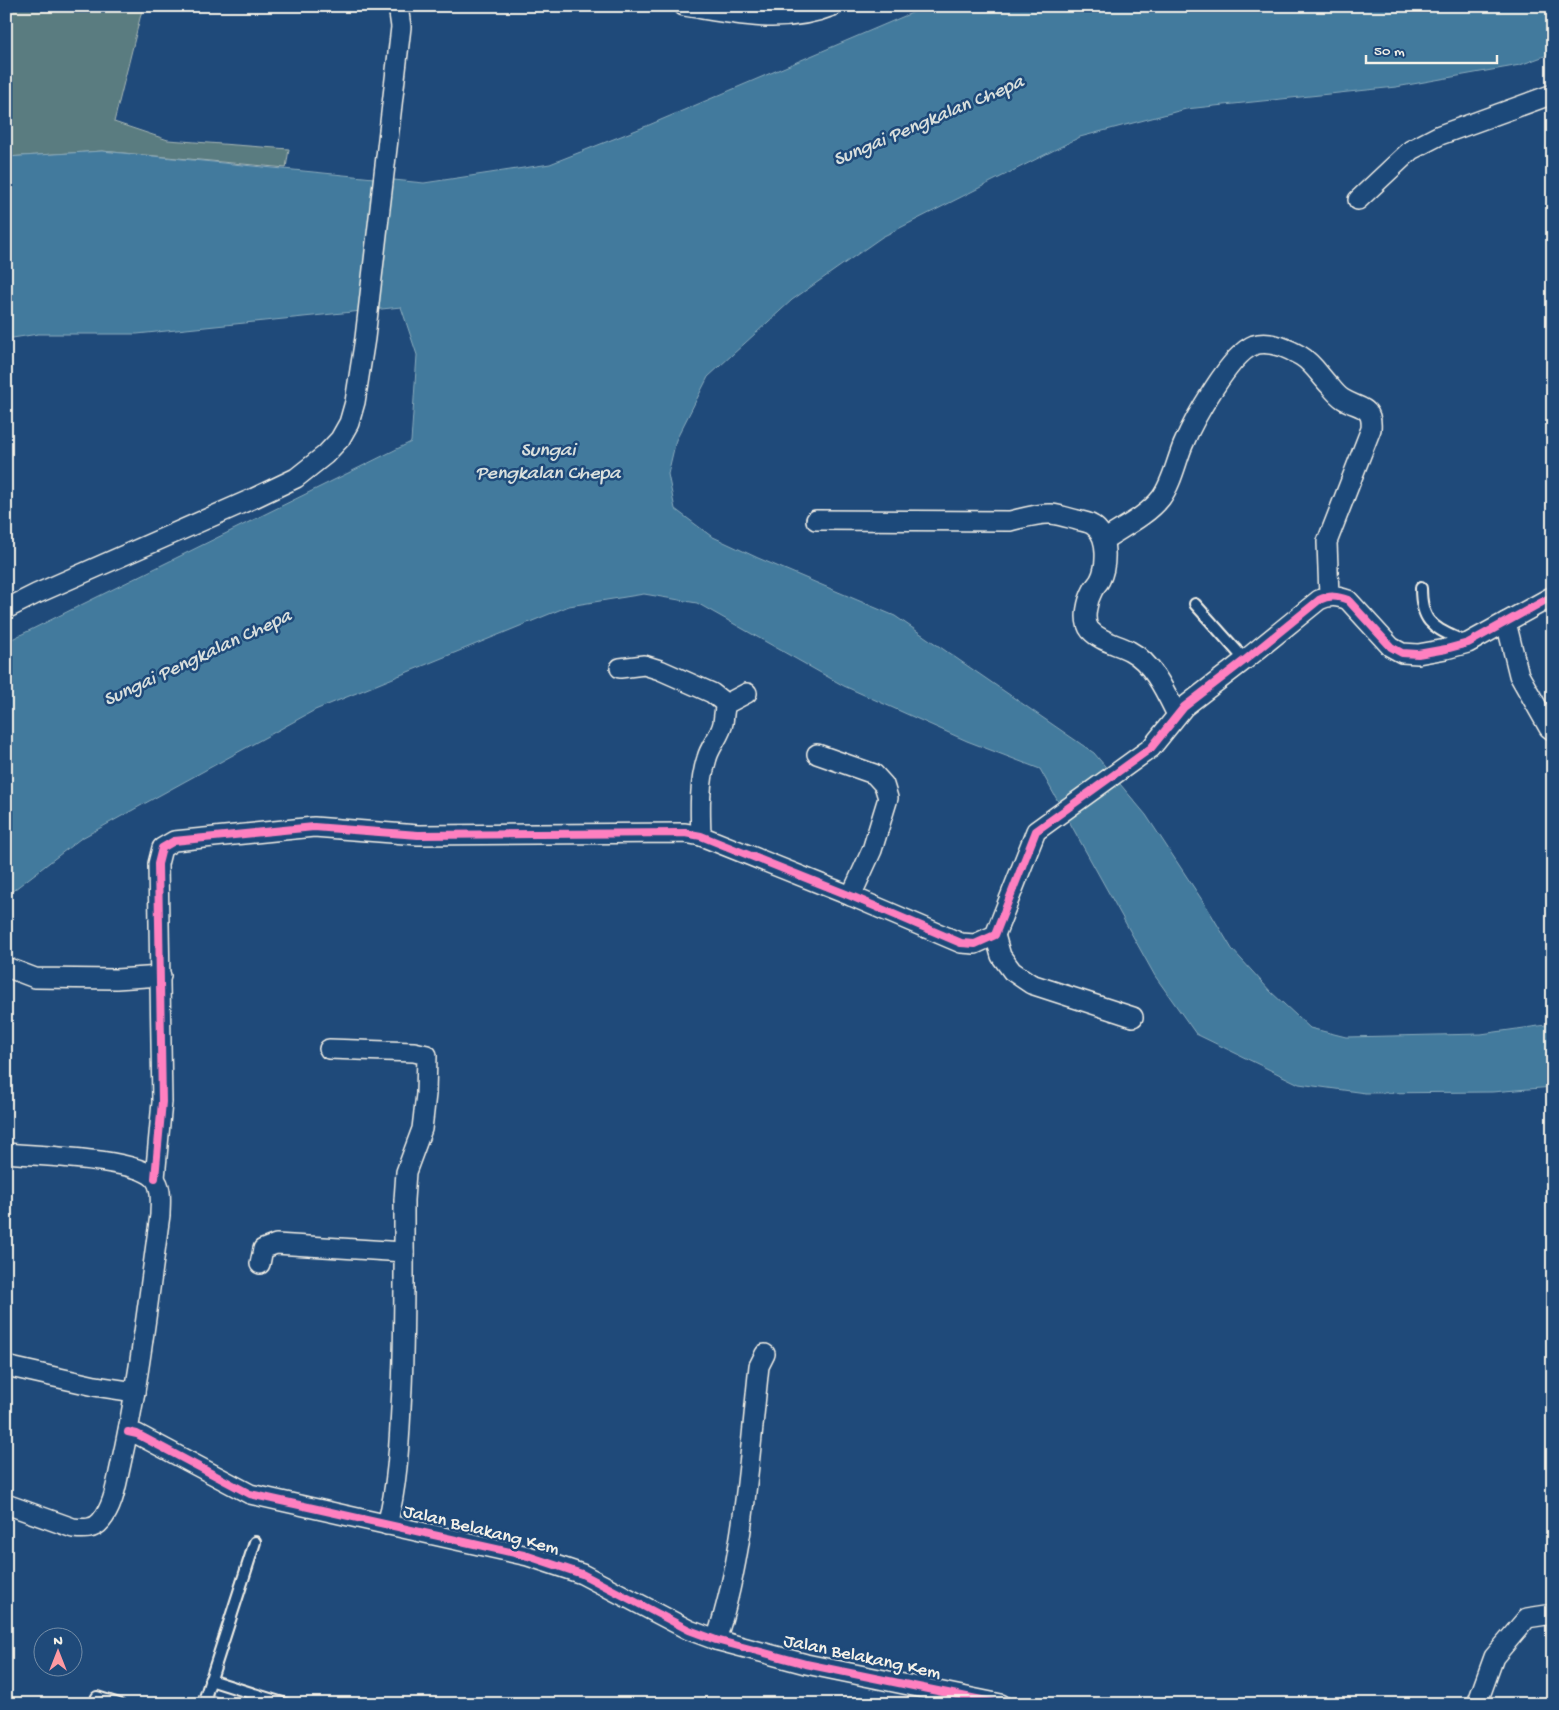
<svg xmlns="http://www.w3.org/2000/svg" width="1559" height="1710" font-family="'Gochi Hand',sans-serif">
<rect width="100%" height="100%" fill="#1f4a7a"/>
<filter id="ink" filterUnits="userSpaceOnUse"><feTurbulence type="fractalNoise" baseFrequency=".02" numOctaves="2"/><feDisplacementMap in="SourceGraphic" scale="10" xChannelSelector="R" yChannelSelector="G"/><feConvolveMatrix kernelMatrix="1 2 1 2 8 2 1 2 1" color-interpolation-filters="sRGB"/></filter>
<g filter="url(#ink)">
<path fill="#5a7b80" stroke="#a7b6b4" d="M6 6H143L114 122 168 140 289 149 286 168 102 151 6 157Z"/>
<path fill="#427a9d" stroke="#89aabb" d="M928 6H1553V53L1520 65 1396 87 1186 109 1080 137 882 237 792 300 708 377 676 440 668 474 675 509 711 536 758 558 895 616 1094 753 1146 815 1208 909 1232 949 1271 992 1310 1028 1346 1037 1481 1034 1553 1024V1087L1492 1092 1365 1093 1299 1084 1196 1034 1155 976 1040 769 967 741 844 686 697 603 644 594 569 606 315 710 80 839 6 896V642L411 442 417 355 401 307 137 334H38L6 339V157L102 151 424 183 550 164 649 125Z"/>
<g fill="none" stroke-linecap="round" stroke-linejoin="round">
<defs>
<g id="lane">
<path d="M1421 588C1421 627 1437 628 1467 643"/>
<path d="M1195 604 1245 660"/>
<path d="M210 1680 286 1704"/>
<path d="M204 1699 218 1704"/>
<path d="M94 1704 97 1697 119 1704"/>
<path d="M203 1704 255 1542"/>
</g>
<g id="street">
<path d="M684 6C735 14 782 26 833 6"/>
<path d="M1358 200 1411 150 1440 135 1553 94"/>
<path d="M816 520 1010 521C1023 518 1038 513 1051 514 1060 515 1069 518 1077 520 1084 522 1090 522 1095 527 1108 537 1107 566 1100 580 1098 584 1095 586 1093 590 1088 599 1082 620 1090 630 1101 642 1117 644 1130 651 1153 663 1166 693 1177 715"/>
<path d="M1104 540C1122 528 1148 515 1161 498 1172 483 1176 462 1183 445 1193 421 1230 354 1254 345 1269 340 1289 349 1301 356 1313 363 1320 376 1330 386 1334 391 1338 396 1343 399 1359 409 1373 405 1371 429L1327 542 1329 596"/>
<path d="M6 609 36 594 254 498 296 478 325 455 340 439 349 423 355 402 365 338 401 27 398 6"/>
<path d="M1506 622 1519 675 1549 728 1553 731"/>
<path d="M620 668 644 665 660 670 712 693 726 704"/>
<path d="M817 754 874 774 884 785 888 798 872 850 851 896"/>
<path d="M701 836C700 810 699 783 707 758 710 746 721 735 723 723 724 716 724 710 726 704L747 693"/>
<path d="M995 935 1001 956 1012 971 1031 984 1133 1017"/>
<path d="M6 967 35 978 116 979 161 976"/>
<path d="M329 1049 414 1052 427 1055 426 1094 422 1129 406 1172 404 1200C404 1269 405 1339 401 1408 399 1447 397 1487 387 1525"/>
<path d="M6 1153C37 1156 135 1158 154 1178 163 1187 160 1204 160 1215 148 1300 139 1385 120 1468 116 1486 113 1507 101 1521 94 1530 83 1529 73 1528L6 1504"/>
<path d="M155 1178 162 1102 158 864 162 848 174 841 314 827 418 835 685 833 701 836 851 896 961 943 975 944 995 935 1036 831 1151 748 1184 707 1245 660 1319 600C1330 595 1337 596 1348 600L1391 647 1402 653 1418 654 1446 649 1468 643 1553 596"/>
<path d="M260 1264 263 1249 276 1244 404 1252"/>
<path d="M6 1366 95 1386 135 1392"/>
<path d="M128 1432 137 1434 250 1494 528 1556 582 1574 689 1630 716 1640 806 1664 1001 1704"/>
<path d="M716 1640C745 1552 749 1457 759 1366L765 1354"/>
<path d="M1477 1704 1494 1657 1527 1618 1553 1614"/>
</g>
</defs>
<use href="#lane" stroke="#f4f1e8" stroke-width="14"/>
<use href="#street" stroke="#f4f1e8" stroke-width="22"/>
<use href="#lane" stroke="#1f4a7a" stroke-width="10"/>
<use href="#street" stroke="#1f4a7a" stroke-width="19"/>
<defs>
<g id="cycleway">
<path d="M155 1178 162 1102 158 864 162 848 174 841 314 827 418 835 685 833 701 836 851 896 961 943 975 944 995 935 1036 831 1151 748 1184 707 1245 660 1319 600C1330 595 1337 596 1348 600L1391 647 1402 653 1418 654 1446 649 1468 643 1553 596"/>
<path d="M128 1432 137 1434 250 1494 528 1556 582 1574 689 1630 716 1640 806 1664 1001 1704"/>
</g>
</defs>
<use href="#cycleway" stroke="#1f4a7a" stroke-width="11"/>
<use href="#cycleway" stroke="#ff80c0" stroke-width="8"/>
</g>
</g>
<g text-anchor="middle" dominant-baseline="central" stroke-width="5" stroke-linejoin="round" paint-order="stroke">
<g font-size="19" fill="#f4f1e8" stroke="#1f4a7a">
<text transform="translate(481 1531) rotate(14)">Jalan Belakang Kem</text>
<text transform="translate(862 1658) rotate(12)">Jalan Belakang Kem</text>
</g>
<g font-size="20" font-style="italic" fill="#d9dfdd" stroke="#1f4a7a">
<text transform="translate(929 122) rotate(-23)">Sungai Pengkalan Chepa</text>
<text x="548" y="451">Sungai<tspan x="548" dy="23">Pengkalan Chepa</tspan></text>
<text transform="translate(198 659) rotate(-25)">Sungai Pengkalan Chepa</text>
</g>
</g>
<rect width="1559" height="1710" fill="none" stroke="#1f4a7a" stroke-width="25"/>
<rect x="12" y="12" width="1534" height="1685" fill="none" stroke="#f4f1e8" stroke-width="2" filter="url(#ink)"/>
<g transform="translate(58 1652)"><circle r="24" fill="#1f4a7a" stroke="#748da6"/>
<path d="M0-4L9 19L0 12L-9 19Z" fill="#ff9aa2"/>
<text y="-8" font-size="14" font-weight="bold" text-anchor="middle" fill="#f4f1e8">N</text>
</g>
<path d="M1366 55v8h131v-8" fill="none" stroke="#f4f1e8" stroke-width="2.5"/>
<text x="1374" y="55" font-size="15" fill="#f4f1e8" stroke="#1f4a7a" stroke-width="4" paint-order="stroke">50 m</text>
</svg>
